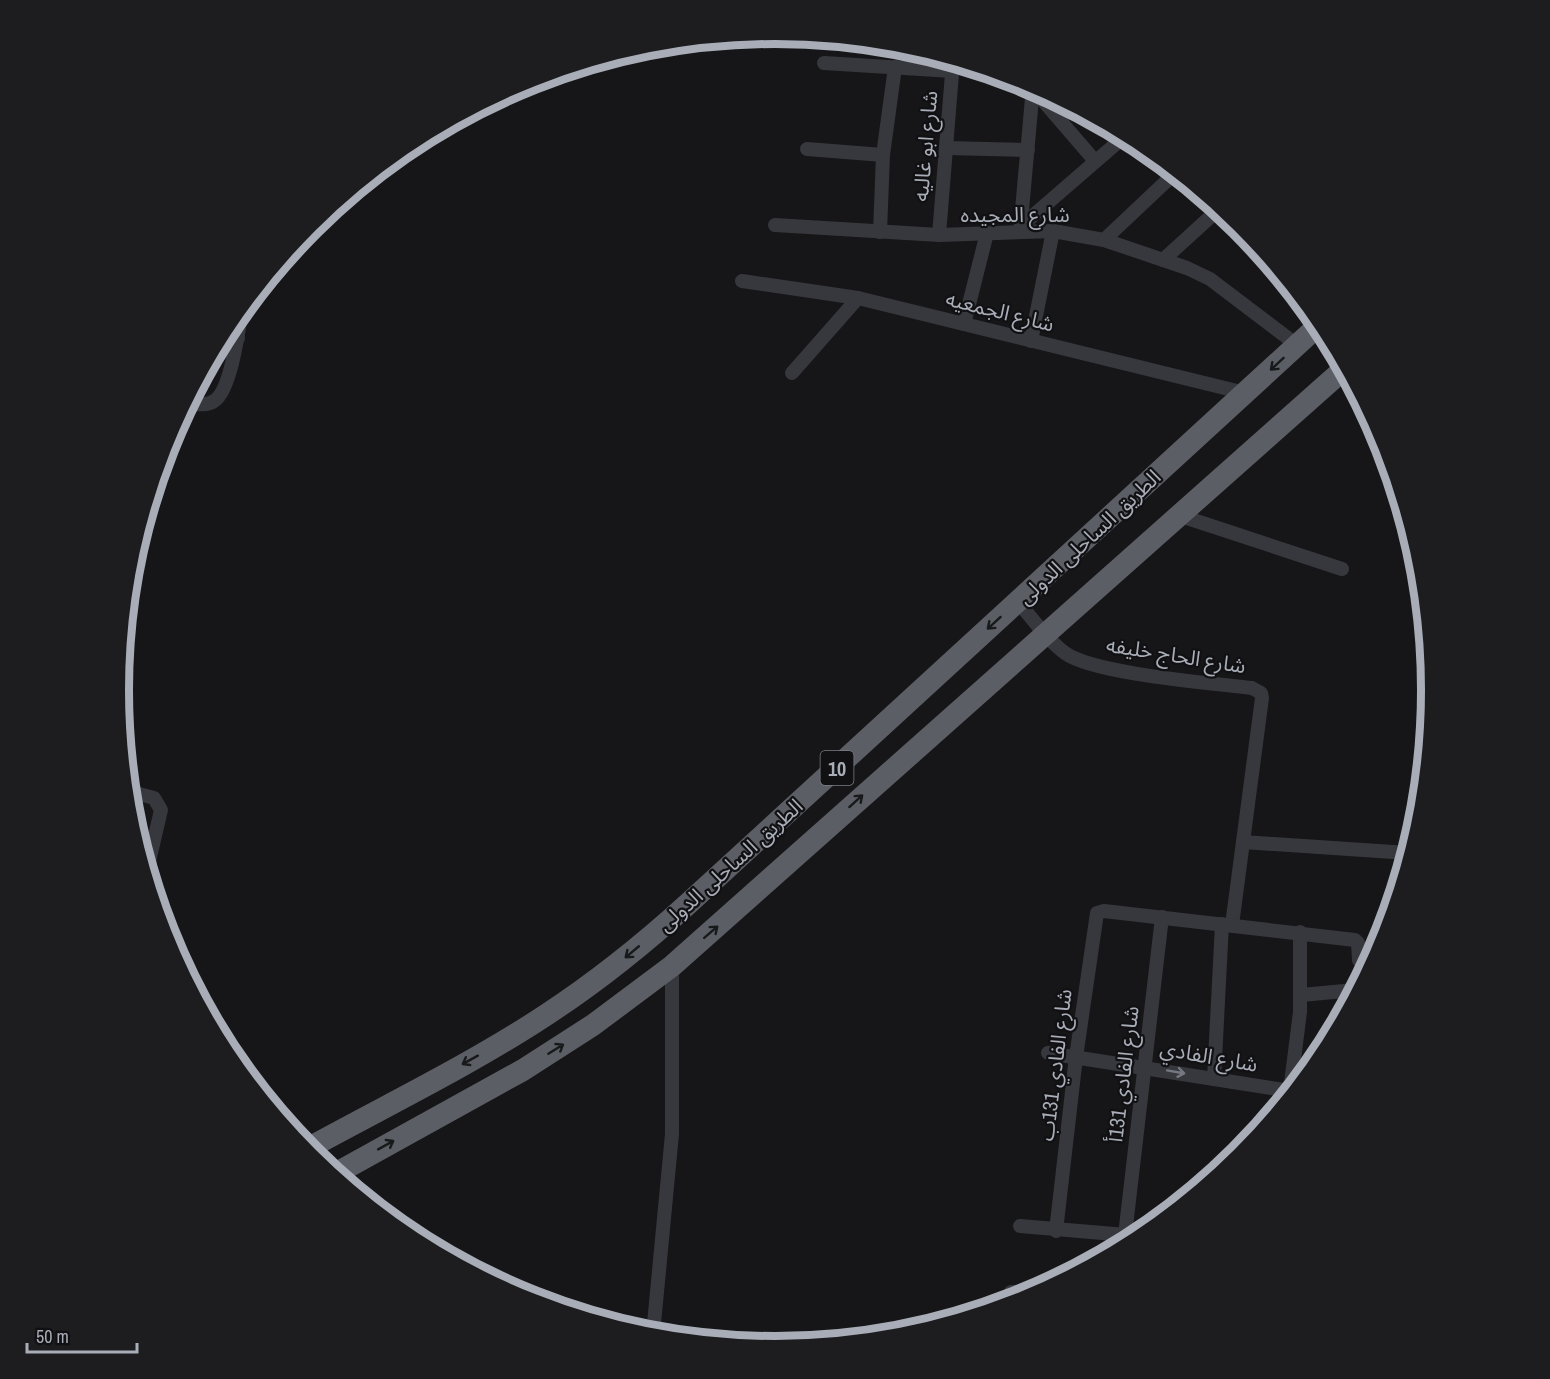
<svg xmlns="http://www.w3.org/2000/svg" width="1550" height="1379" font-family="'Archivo Narrow','Noto Sans Arabic',sans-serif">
<rect width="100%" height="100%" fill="#161618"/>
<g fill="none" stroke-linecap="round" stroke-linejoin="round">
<g stroke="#37383d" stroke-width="14">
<path d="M824 63 952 71"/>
<path d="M953 66 974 67"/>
<path d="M1033 89 1095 161"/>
<path d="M946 148 1028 150"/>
<path d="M807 149 883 155"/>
<path d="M775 225 939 235 1053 231 1104 240 1187 268 1210 279 1297 345"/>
<path d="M1021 226 1125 136"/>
<path d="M880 232 883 155 895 67"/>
<path d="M1020 232 1033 87"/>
<path d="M939 235 953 61"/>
<path d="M1104 240 1175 173"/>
<path d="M1163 260 1219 209"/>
<path d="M742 281 858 298 1245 393"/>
<path d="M964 324 987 233"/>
<path d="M222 338H238"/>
<path d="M1031 341 1053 231"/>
<path d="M792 373 858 298"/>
<path d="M187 404C195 404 207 406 214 401 231 391 239 328 242 308"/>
<path d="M1181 516 1342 569"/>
<path d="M1018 602C1033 619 1047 640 1065 653 1094 674 1212 683 1252 688L1261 693 1262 698 1232 925"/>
<path d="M128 791 154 798 161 810 147 870"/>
<path d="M1243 842 1408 853"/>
<path d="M1301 995 1355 990"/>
<path d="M1048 1053 1290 1091"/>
<path d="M1214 1079 1222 924"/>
<path d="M1290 1091 1300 1012V932"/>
<path d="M1020 1226 1138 1236"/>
<path d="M1056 1231 1076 1057 1097 913 1104 911 1355 940 1358 943 1359 960 1370 962"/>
<path d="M1125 1235 1162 917"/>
<path d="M1011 1292 1032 1293"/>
<path d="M653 1334 672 1134V966"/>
</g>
<g stroke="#5b5e65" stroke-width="22">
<path d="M307 1149C387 1105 470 1065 546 1015 598 981 645 943 690 902L1320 324"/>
<path d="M335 1174 523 1070 593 1025 672 966 1344 369"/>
</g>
</g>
<defs><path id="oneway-shaft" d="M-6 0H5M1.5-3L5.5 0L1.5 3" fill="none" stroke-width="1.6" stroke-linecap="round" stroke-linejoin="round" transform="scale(1.5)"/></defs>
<g stroke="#18191b">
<use href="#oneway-shaft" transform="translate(1277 364) rotate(137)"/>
<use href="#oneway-shaft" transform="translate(994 623) rotate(138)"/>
<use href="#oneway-shaft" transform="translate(856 801) rotate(-42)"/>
<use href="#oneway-shaft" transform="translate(711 932) rotate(-41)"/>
<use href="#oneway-shaft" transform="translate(632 952) rotate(140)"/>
<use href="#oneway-shaft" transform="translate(556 1049) rotate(-32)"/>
<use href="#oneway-shaft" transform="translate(470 1060) rotate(151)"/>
<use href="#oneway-shaft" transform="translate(386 1145) rotate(-29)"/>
</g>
<use stroke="#757881" href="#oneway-shaft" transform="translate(1176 1072) rotate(10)"/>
<g text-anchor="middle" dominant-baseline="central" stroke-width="4.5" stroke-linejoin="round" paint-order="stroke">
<rect fill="#111113" stroke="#7b7e86" stroke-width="1.5" x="820.5" y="751" width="33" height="34" rx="4.5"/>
<g font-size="20" font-weight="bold" fill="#a8adb8">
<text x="837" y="768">10</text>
</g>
<g font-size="21" fill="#a8adb8" stroke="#111113">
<text transform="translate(925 146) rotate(-85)">شارع ابو غاليه</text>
<text x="1015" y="214">شارع المجيده</text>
<text transform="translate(1000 311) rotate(14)">شارع الجمعيه</text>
<text transform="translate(1089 537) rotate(-43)">الطريق الساحلى الدولى</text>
<text transform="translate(1176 655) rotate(9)">شارع الحاج خليفه</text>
<text transform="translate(730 865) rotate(-42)">الطريق الساحلى الدولى</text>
<text transform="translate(1209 1056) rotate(10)">شارع الفادي</text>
<text transform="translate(1055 1065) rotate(-83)">شارع الفادي 131ب</text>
<text transform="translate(1123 1074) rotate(-83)">شارع الفادي 131أ</text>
</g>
</g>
<path d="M0 0H1550V1379H0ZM129 690a646 646 0 1 1 1292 0a646 646 0 1 1-1292 0Z" fill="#1d1d20" fill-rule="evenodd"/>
<path fill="none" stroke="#a8adb8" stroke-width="8" d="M129 690a646 646 0 1 1 1292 0a646 646 0 1 1-1292 0Z"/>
<path d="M27 1343v9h110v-9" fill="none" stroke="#a8adb8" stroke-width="3"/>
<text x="36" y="1343" font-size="18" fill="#a8adb8" stroke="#111113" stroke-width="4.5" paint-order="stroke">50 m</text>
</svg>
